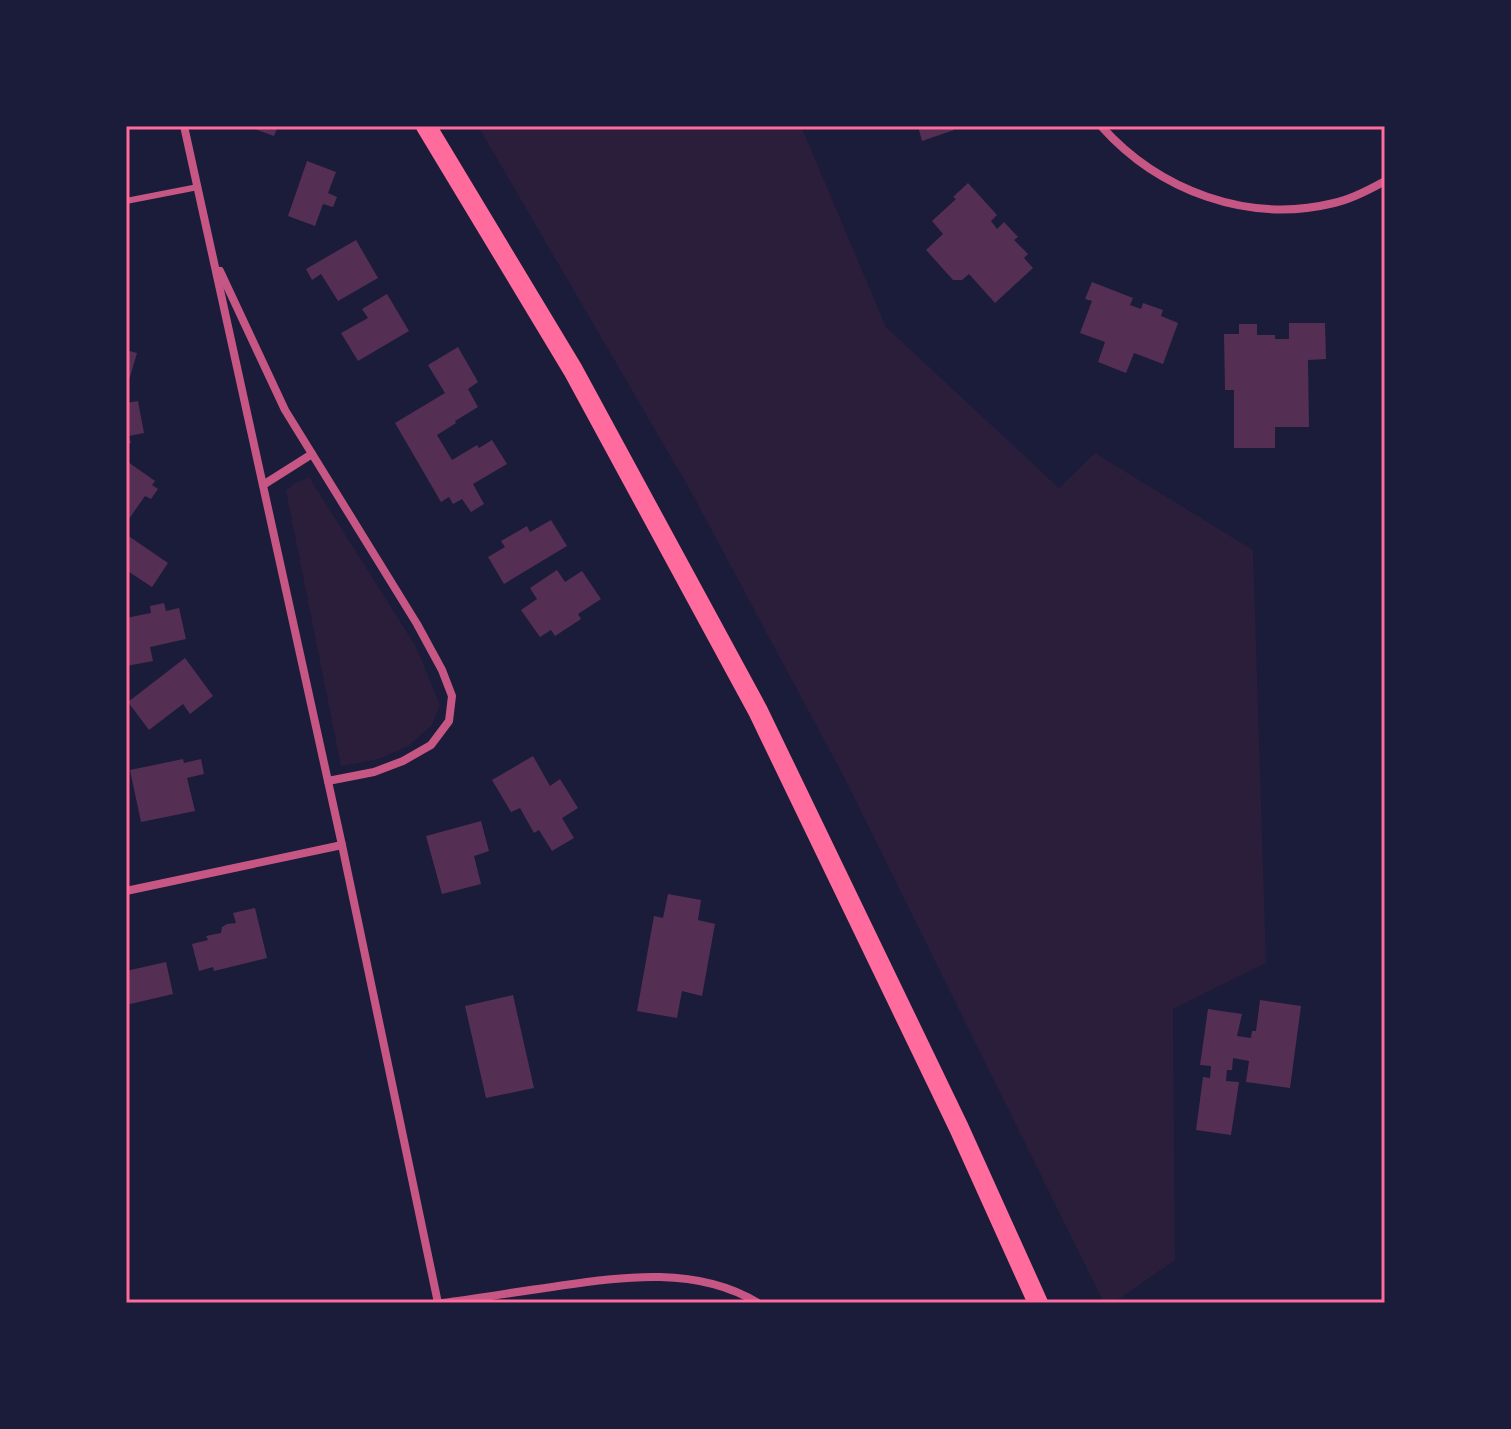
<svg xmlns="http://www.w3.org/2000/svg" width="1511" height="1429" font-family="Merriweather,serif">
<rect width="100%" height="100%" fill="#1b1b3a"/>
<g fill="#2a1e3b">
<path d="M478 126H801L886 327 1059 488 1095 453 1253 550 1266 963 1173 1009 1175 1260 1113 1303H1104L845 779 690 490Z"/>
<path d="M309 477 416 647 440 705 432 725 408 746 379 759 341 766 286 491 295 483Z"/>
</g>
<g fill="#542f53">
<path d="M246 126H278L274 136Z"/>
<path d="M918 126H953L954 130 922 141Z"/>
<path d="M307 161 336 172 328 193 337 197 333 207 323 204 315 226 288 216Z"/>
<path d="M968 183 997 215 991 221 997 229 1004 222 1018 237 1014 240 1028 254 1024 258 1033 268 995 303 969 274 962 280H953L926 250 943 234 932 221 956 199 953 197Z"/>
<path d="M356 240 378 278 338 301 321 274 312 280 306 269Z"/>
<path d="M1092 282 1133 298 1130 305 1141 309 1143 303 1163 310 1161 316 1178 323 1163 364 1134 353 1126 373 1098 362 1105 342 1080 333 1092 301 1085 299Z"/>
<path d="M387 294 409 331 358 361 341 333 368 318 362 309Z"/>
<path d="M1289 323H1325L1326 359 1308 360 1309 427H1275V448H1234V390H1225L1224 334H1239V324H1257V335H1275V339H1289Z"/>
<path d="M458 347 478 382 468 389 478 407 455 421 456 423 437 435 452 460 477 445 479 448 492 440 507 464 473 484 484 504 471 512 462 499 453 504 449 497 441 502 395 423 445 393 428 365Z"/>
<path d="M126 350 137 353 127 387 126 386Z"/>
<path d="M138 401 144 433 129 436 131 443 126 444V403Z"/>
<path d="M128 462 155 481 152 485 158 489 151 499 145 496 126 523V465Z"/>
<path d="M551 520 567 546 504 584 488 557 505 547 501 541 527 526 530 532Z"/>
<path d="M127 535 168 563 152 587 126 570Z"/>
<path d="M557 570 565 582 582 571 601 599 578 614 581 619 555 636 551 630 540 637 521 610 537 599 530 588Z"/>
<path d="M164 603 166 611 179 608 186 639 150 647 153 661 126 666V618L151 613 150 606Z"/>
<path d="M185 658 213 696 190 714 183 704 149 730 128 702Z"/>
<path d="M533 756 550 786 560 779 578 808 562 818 574 838 552 851 539 830 534 833 520 808 511 812 492 780Z"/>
<path d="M183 759 184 763 201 759 204 774 187 778 195 811 141 822 130 770Z"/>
<path d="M481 821 489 851 474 856 481 884 442 894 426 836Z"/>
<path d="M668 894 701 900 698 920 715 924 702 996 682 991 677 1018 637 1011 654 916 663 918Z"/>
<path d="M255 908 267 958 214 971 213 967 199 971 192 944 208 940 206 936 221 933 222 927 227 924 236 923 233 913Z"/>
<path d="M166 962 173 994 126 1005V971Z"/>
<path d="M513 995 534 1088 486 1098 465 1006Z"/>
<path d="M1260 1000 1301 1006 1290 1088 1246 1082 1249 1061 1233 1058 1232 1070H1227L1226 1081 1239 1082 1231 1135 1196 1130 1203 1077 1210 1078 1211 1066 1200 1065 1208 1009 1242 1014 1237 1036 1251 1038 1252 1031H1256Z"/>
</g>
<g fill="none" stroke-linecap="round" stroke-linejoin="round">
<path stroke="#c65784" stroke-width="6" d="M126 201 198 187"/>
<g stroke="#c65784" stroke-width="8">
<path d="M184 126 342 845 438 1303"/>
<path d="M1101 126C1159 191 1248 224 1334 203 1352 199 1369 190 1385 181"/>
<path d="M220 271 285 410 417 624 442 670 452 696 449 721 431 745 403 761 374 772 328 781"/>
<path d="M263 485 312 454"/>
<path d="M126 891 342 845"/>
<path d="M442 1303C479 1298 516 1292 552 1287 621 1277 696 1265 758 1303"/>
</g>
<path stroke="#ff6b9d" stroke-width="20" d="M426 126 573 370 758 711 959 1128 1038 1303"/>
</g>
<rect width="1511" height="1429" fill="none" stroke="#1b1b3a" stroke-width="256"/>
<rect x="128" y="128" width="1255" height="1173" fill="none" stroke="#ff6b9d" stroke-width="3"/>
</svg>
